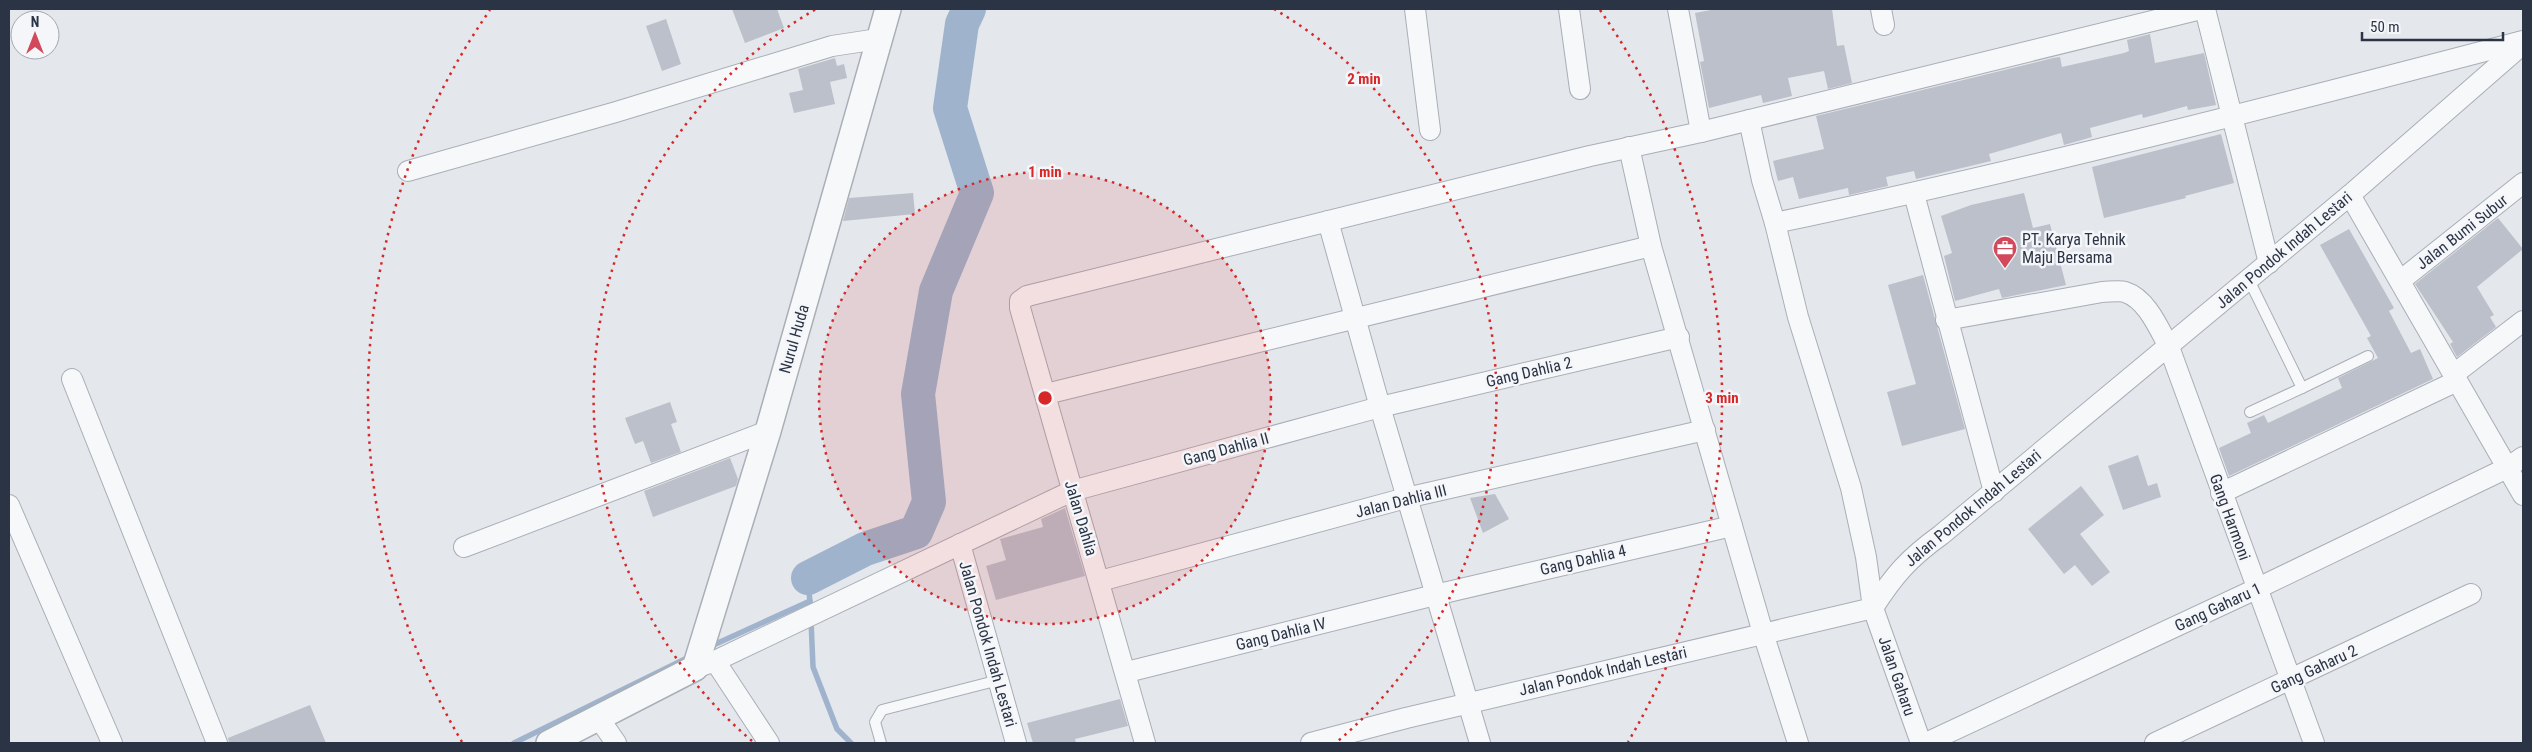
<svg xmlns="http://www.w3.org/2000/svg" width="2532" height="752" font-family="'Roboto Condensed',sans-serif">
<rect width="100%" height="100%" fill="#e4e7ec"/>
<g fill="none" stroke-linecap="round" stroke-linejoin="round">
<g stroke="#9fb4cc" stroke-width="5.5">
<path d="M808 578 810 603"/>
<path d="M811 620 813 667 837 729 851 743"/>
<path d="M709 647 810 601"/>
<path d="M514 743 685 659"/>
</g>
<path stroke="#9fb4cc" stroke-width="34" d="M808 578 865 549 916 532 929 502 918 394 936 291 977 193 950 108 962 24 969 9"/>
</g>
<g fill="#bbc0ca">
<path d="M732 9H777L784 28 745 43Z"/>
<path d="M1716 9H1832L1837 46 1844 45 1852 83 1828 89 1824 71 1788 78 1792 96 1763 103 1761 95 1709 108 1700 62 1704 61 1695 13Z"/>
<path d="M666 19 681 64 662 71 646 26Z"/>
<path d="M2150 34 2155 63 2204 53 2216 105 2188 110 2187 106 2143 118 2142 114 2090 128 2092 137 2064 145 2061 133 1989 154 1991 161 1916 179 1914 171 1886 177 1888 186 1849 195 1848 188 1799 199 1793 177 1778 181 1773 161 1824 149 1816 116 2053 58 2060 57 2062 67 2124 53 2129 51 2127 40Z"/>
<path d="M835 58 837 66 844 64 847 78 830 82 835 104 794 113 789 93 803 90 798 69Z"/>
<path d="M2221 134 2234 183 2185 196 2186 198 2104 218 2092 167Z"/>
<path d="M913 193 915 214 843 221 849 198Z"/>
<path d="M2024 193 2033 228 2050 224 2066 285 2002 298 1999 289 1955 301 1944 256 1952 253 1941 216 1971 205Z"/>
<path d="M2498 218 2523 249 2477 287 2494 315 2490 317 2496 327 2457 357 2450 344 2453 342 2415 284Z"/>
<path d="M2349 229 2394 308 2389 311 2411 353 2420 349 2433 379 2229 476 2219 448 2251 433 2247 423 2264 415 2268 423 2342 388 2338 378 2378 358 2367 338 2371 336 2320 245Z"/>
<path d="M1923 275 1965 429 1902 446 1887 392 1916 384 1888 285Z"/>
<path d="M670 402 677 422 671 424 681 452 651 463 643 441 635 444 625 418Z"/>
<path d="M2138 455 2148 486 2157 483 2161 497 2123 510 2108 466Z"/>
<path d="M730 458 738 479 736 486 653 517 644 491Z"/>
<path d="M2081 486 2104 515 2080 534 2110 572 2092 586 2075 565 2064 574 2028 529Z"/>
<path d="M1495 494 1509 519 1483 533 1470 498Z"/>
<path d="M1065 508 1085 576 996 600 986 566 1006 560 1000 539 1043 527 1041 519Z"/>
<path d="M1120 699 1128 726 1075 739 1076 743H1033L1027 723Z"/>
<path d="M310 705 326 743H229L228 738Z"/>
</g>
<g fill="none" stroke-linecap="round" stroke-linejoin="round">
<defs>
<g id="service">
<path d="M2249 280 2302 388 2250 412"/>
<path d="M2302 388 2368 356"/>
<path d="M881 743 875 722 882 710 999 680"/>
</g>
<g id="minor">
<path d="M1415 9 1430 130"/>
<path d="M1569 9 1580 89"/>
<path d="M1678 9 1701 132"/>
<path d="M1881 9 1884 25"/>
<path d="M2205 9 2269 263"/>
<path d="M1749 120 1762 180 1775 223C2026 170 2275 106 2523 41"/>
<path d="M1629 147 1651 246 1763 633 1798 743"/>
<path d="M408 171 616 112 832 46 878 39"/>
<path d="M1914 194 1994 492"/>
<path d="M2350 195 2523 495"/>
<path d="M1328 221 1380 407 1480 743"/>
<path d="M1775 223 1798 317 1851 488 1866 557 1873 608 1921 743"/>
<path d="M2400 281 2523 183"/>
<path d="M1946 320 2102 292C2109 292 2119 290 2125 292 2147 299 2159 329 2169 347L2314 743"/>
<path d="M2454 374 2523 321"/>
<path d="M72 379 217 743"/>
<path d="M1046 394 1651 246"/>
<path d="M2221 493 2457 381"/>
<path d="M9 505 112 743"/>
<path d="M960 544 1016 743"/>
<path d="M464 547 768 431"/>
<path d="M1100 581 1406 498 1705 430"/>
<path d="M715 661 769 743"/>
<path d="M695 668 715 661 1072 491 1380 407 1679 337"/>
<path d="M1127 672 1435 595 1732 526"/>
<path d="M598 717 616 743"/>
<path d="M1145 743 1020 308V301L1027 296 1590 156 1701 132 2201 9"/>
<path d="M1311 743 1406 718 1873 608C1894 575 1909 558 1941 535L2350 195 2523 44"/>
<path d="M1926 743 2256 589 2507 468 2523 457"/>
<path d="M2155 743 2471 594"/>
</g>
<path id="tertiary" d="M549 743 695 668 768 431 888 9"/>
</defs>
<use href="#service" stroke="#a9aeb7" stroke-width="12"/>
<use href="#minor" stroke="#a9aeb7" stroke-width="22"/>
<use href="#tertiary" stroke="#a9aeb7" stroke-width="28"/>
<use href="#service" stroke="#f7f8fa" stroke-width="10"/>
<use href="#minor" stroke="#f7f8fa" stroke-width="20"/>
<use href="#tertiary" stroke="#f7f8fa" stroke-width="25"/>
</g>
<circle cx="1045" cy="398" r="226" fill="#d62828" fill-opacity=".12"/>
<g fill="none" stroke="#d62828" stroke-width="2.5" stroke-dasharray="2.5 5">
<circle cx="1045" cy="398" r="226"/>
<path d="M752 741A451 451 0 0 1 816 9M1274 9A451 451 0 0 1 1338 741"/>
<path d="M462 742A677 677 0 0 1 490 10M1600 10A677 677 0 0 1 1628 742"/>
</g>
<defs>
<symbol id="office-pin" viewBox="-11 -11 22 30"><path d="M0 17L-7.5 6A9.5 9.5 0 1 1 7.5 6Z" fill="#d1495b" stroke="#f4f6f9"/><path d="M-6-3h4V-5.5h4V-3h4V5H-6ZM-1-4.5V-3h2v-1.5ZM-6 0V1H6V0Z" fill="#fff"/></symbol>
</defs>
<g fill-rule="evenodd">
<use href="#office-pin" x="1991" y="234" width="28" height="38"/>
</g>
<g text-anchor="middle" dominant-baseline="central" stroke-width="5" stroke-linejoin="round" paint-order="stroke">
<g font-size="16" fill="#2b3445" stroke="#f4f6f9">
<text transform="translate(2462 232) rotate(-38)">Jalan Bumi Subur</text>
<text transform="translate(2284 250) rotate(-40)">Jalan Pondok Indah Lestari</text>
<text transform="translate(794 339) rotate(-74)">Nurul Huda</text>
<text transform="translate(1529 372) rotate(-13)">Gang Dahlia 2</text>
<text transform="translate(1226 449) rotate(-15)">Gang Dahlia II</text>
<text transform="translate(1401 501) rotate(-14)">Jalan Dahlia III</text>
<text transform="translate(1973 508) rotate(-40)">Jalan Pondok Indah Lestari</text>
<text transform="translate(2230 517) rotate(70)">Gang Harmoni</text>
<text transform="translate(1081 518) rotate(73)">Jalan Dahlia</text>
<text transform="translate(1583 560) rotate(-13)">Gang Dahlia 4</text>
<text transform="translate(2218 607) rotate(-25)">Gang Gaharu 1</text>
<text transform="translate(1281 634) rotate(-14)">Gang Dahlia IV</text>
<text transform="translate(988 644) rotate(74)">Jalan Pondok Indah Lestari</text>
<text transform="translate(2314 669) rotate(-25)">Gang Gaharu 2</text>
<text transform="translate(1603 671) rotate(-13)">Jalan Pondok Indah Lestari</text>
<text transform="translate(1897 676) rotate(71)">Jalan Gaharu</text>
</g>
<g font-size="16" fill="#2b3445" stroke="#f4f6f9" text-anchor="start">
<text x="2022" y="239">PT. Karya Tehnik<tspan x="2022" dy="18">Maju Bersama</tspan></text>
</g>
</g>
<circle cx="1045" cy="398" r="8" fill="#d62828" stroke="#f4f6f9" stroke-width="2.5"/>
<g font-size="15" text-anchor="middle" font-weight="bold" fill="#d62828" stroke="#f4f6f9" stroke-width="5" stroke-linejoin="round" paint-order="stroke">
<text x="1364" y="84">2 min</text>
<text x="1045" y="177">1 min</text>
<text x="1722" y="403">3 min</text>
</g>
<rect width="2532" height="752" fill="none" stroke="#2b3445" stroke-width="20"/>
<g transform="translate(35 35)"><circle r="24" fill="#f4f6f9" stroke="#a4a8b1"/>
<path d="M0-4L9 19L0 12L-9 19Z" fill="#d1495b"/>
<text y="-8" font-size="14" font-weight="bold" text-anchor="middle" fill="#2b3445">N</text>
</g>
<path d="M2362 32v8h141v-8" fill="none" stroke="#2b3445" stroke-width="2.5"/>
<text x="2370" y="32" font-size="15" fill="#2b3445" stroke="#f4f6f9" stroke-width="4" paint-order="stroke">50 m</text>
</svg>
